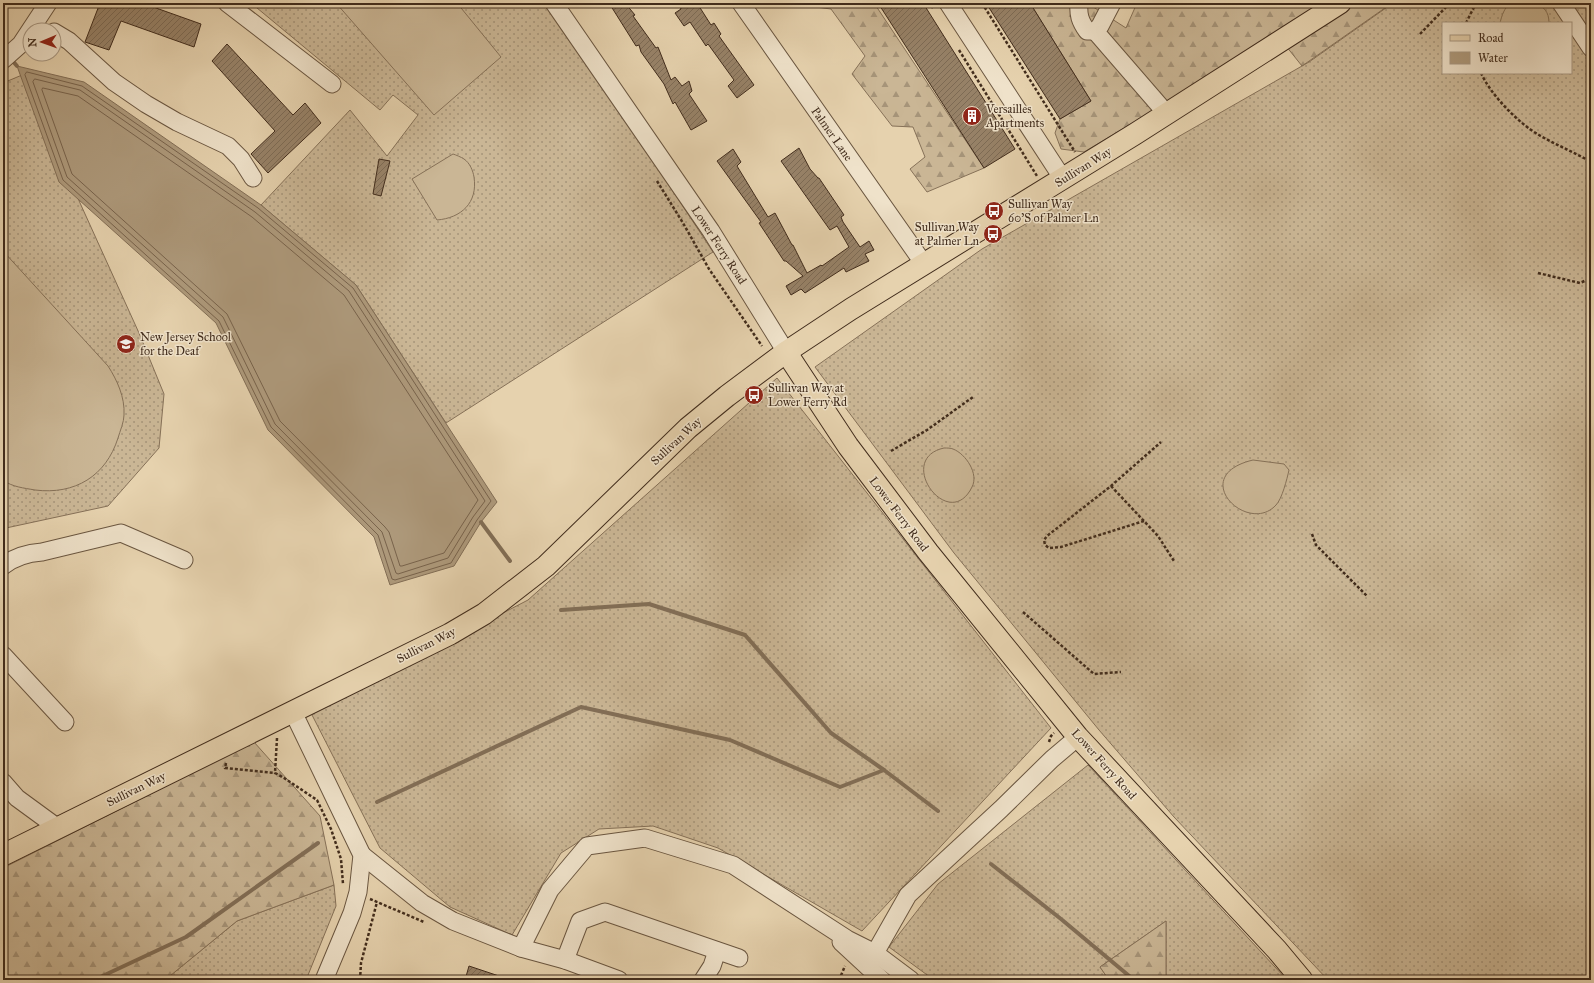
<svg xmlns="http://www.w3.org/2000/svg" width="1594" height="983" font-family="'IM FELL Great Primer',serif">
<defs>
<pattern id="grass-dots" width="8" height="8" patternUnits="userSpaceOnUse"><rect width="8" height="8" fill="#cab695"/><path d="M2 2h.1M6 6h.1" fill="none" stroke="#a69479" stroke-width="1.8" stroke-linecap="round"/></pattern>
<pattern id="forest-firs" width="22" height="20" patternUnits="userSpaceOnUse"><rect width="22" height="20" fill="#cab695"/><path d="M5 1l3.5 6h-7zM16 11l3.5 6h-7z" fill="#a69479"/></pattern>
<pattern id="building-hatch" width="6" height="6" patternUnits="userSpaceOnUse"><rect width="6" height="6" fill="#978268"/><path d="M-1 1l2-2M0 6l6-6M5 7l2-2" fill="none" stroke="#7d6b55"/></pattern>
</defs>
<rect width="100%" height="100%" fill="#e6d2ae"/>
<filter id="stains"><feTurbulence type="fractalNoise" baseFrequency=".005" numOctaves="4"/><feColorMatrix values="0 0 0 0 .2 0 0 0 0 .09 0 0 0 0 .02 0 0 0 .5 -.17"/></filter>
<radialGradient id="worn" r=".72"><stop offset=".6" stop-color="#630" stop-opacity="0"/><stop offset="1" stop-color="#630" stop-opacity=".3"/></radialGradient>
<g fill="url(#grass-dots)" stroke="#867158" fill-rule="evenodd">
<path d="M251 3H549L713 252 446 423 356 285 261 205 350 110 387 156 418 115 393 95 380 110Z"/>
<path d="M1393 3H1591V980H1328L1174 817 1099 730 954 553 815 367 982 249 1309 62ZM1443 23H1571V73H1443Z"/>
<path d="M22 75 139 333 164 394 159 448 108 506 6 528 3 525V83Z"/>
<path d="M777 378 1051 728 862 931 718 848 653 826 599 829 561 853 512 935 450 907 380 848 311 713 528 600Z"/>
<path d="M1088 765 1287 980H1166V921L1100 967 1109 980H934L889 947 938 884Z"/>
<path d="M334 885 336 906 306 980H165L237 921Z"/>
</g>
<g fill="url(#forest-firs)" stroke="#867158">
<path d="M801 3H874L984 168 927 192 910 169 925 157 913 127 892 126 852 74 865 56 831 9 800 5Z"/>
<path d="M1030 3H1087L1126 28 1137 3H1392L1302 66 1278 36 1084 152 1061 149 1055 133 1060 119 1091 101Z"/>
<path d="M254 742 320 816 334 885 237 921 165 980H3V868Z"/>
<path d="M1166 921V980H1109L1100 967Z"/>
</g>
<g fill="#cab695" stroke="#867158">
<path d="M336 3H457L501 57 434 115Z"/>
<path d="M1511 3C1527 3 1549 0 1549 23H1500C1502 15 1504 8 1511 3Z"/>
<path d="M453 154C456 155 461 157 464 159 470 163 473 171 474 177 478 203 461 218 437 220L412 179Z"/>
<path d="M3 251 108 366C117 380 125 397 124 415 124 422 120 431 118 438 106 476 75 495 35 490 24 488 12 487 3 480Z"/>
<path d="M944 448C947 448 951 448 953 449 966 454 979 474 972 487 949 534 894 459 944 448Z"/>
<path d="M1253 460 1284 464 1289 470C1287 479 1282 499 1276 505 1248 536 1186 476 1253 460Z"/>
</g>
<path fill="#ae9a7c" stroke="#826e56" d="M17 66 84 82 261 205 356 285 497 502 481 522 454 566 390 585 374 537 268 430 216 323 59 182Z"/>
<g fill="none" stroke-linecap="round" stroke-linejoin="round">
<g stroke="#78634c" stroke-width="1">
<path d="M27 72 82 86 258 208 353 288 491 501 477 520 451 563 395 580 392 579 378 535 271 427 219 321 63 180 25 75Z"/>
<path d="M35 79 80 90 255 212 349 291 485 501 473 517 448 558 398 574 396 573 382 532 275 424 223 317 67 177 33 82Z"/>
<path d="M43 88 78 96 252 217 344 295 478 500 444 553 402 566H400L389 532 385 527 280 421 227 314 72 174 42 90Z"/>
</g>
<g stroke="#826e56" stroke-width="4">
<path d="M11 59 17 66"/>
<path d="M481 522 510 561"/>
<path d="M561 610 649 604 745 635 831 733 884 770 938 811"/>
<path d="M377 802 581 707 730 740 840 787 884 770"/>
<path d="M991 864 1061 919 1134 980"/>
<path d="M94 980 186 937 318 843"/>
</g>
</g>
<g fill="url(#building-hatch)" stroke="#412c1c">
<path d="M100 3H142L201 24 194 47 121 21 109 50 85 42Z"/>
<path d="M609 3H625L635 15 633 16 656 48 658 47 671 80 675 77 682 86 689 81 692 91 689 94 707 121 691 130 675 102 673 104 664 84 641 52 639 45 636 46Z"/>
<path d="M678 3H697L711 25 714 23 721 34 719 36 754 85 737 98 728 86 734 80 708 44 706 46 690 22 684 26 675 13 681 9Z"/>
<path d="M878 3H923L1015 149 984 168Z"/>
<path d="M986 3H1030L1091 101 1060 119Z"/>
<path d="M227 44 293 115 305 103 321 123 268 173 251 154 275 131 212 61Z"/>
<path d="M799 148 810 169 818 178H819L844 215 841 217 843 222 860 247 869 241 874 250 865 254 869 261 846 272 844 268 805 293 801 289 791 295 786 286 803 276 786 261H784L759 223 761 222 717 161 733 149 741 162 737 166 768 217 775 213 792 245H793L807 273 821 265 822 266 849 247 837 226 830 230 781 161Z"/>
<path d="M379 159 390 161 381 196 373 194Z"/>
<path d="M469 966 505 978V980H465Z"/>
</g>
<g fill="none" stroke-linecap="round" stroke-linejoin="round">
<defs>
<g id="minor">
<path d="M227 3 332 84"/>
<path d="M554 3 711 231 786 352"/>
<path d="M741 3 924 264"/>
<path d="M948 3 1063 179"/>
<path d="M1079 3C1078 15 1080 21 1087 31H1095"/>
<path d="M1112 3 1100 26 1095 31 1166 113"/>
<path d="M1561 3 1591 48"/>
<path d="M54 32 69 41 114 82 146 104 177 122 228 146 241 159 253 178"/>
<path d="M3 60 21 44 48 3"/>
<path d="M3 566C14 557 28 553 42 552L121 533 184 560"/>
<path d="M3 655 65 722"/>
<path d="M293 712 362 855 358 892 352 913 324 980"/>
<path d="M3 782 17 798 58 828"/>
<path d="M362 855 422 903 453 921 521 948 565 960 619 980"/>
<path d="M841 942 882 980"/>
<path d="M521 948 550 890 587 846 645 838 733 865 847 939 875 953"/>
<path d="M565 960 580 921 605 912 739 958"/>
<path d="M703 980 712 966 717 951"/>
<path d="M911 980 875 953 908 895 1001 809 1052 759 1078 737"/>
</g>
<g id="major">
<path d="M786 352 848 446 928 552 1078 737 1277 950 1302 980"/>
<path d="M3 855 450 634 484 614 546 566 688 428 727 396 786 352 851 309 1135 134 1340 3"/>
</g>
</defs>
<use href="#minor" stroke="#6a5640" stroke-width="19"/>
<use href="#major" stroke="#412c1c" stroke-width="23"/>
<g stroke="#412c1c" stroke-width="2.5" stroke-dasharray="3 2" stroke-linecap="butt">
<path d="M930 3 933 8"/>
<path d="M982 3 1075 152"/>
<path d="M1466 23 1476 3"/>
<path d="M1420 34 1450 3"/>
<path d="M959 50 1037 176"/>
<path d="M1481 73C1491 95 1518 123 1539 135 1556 145 1574 152 1591 162"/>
<path d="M657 181 683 223 709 269 762 346"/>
<path d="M1538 273 1580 283 1591 278"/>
<path d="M891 451 927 430 973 397"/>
<path d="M1111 486 1158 536 1174 561"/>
<path d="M1144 521 1061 547 1049 548 1045 545 1044 540 1047 536 1111 486 1161 442"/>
<path d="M1312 534 1316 545 1367 596"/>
<path d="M1023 612 1094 674 1121 672"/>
<path d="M277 738 275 773 284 778 317 800 331 829 341 859 343 884"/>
<path d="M1049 742 1051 736 1054 733"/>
<path d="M226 763 225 768 275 773"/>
<path d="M370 899 424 922"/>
<path d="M360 980 361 963 377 902"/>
<path d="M733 980 738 979 746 980"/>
<path d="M839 980 845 966"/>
</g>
<use href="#minor" stroke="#efe2ca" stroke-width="17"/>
<use href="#major" stroke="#e6d2ae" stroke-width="21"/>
</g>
<defs>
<symbol id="building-disc" viewBox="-11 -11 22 22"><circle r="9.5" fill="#8f2418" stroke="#efe2ca"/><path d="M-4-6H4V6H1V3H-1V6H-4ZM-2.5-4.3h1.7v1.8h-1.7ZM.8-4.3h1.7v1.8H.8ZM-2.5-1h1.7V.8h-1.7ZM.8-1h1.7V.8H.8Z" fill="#fff"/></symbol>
<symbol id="bus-disc" viewBox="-11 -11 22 22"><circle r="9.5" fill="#8f2418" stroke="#efe2ca"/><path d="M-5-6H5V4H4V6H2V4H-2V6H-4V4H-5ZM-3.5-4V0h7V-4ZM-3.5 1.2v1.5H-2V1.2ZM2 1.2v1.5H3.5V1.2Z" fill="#fff"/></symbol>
<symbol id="school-disc" viewBox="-11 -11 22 22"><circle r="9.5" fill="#8f2418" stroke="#efe2ca"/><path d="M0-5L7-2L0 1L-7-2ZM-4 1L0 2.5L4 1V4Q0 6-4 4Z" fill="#fff"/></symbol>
</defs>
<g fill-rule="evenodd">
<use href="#building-disc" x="961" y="105" width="22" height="22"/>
<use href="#bus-disc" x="983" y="200" width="22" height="22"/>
<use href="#bus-disc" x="982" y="223" width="22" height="22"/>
<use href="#school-disc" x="115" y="333" width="22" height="22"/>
<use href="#bus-disc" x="743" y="384" width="22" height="22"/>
</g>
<g text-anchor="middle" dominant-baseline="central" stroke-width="3" stroke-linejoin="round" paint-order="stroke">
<g font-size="12" fill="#412c1c" stroke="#efe2ca" text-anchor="start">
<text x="986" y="109">Versailles<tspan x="986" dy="14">Apartments</tspan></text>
<text x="1008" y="204">Sullivan Way<tspan x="1008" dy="14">60'S of Palmer Ln</tspan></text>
<text x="979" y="227" text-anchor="end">Sullivan Way<tspan x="979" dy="14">at Palmer Ln</tspan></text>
<text x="140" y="337">New Jersey School<tspan x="140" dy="14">for the Deaf</tspan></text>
<text x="768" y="388">Sullivan Way at<tspan x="768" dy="14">Lower Ferry Rd</tspan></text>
</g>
<g font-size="12" fill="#412c1c" stroke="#efe2ca">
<text transform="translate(832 134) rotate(55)">Palmer Lane</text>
<text transform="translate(1083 167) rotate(-32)">Sullivan Way</text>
<text transform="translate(719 245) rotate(57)">Lower Ferry Road</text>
<text transform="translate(676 441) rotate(-43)">Sullivan Way</text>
<text transform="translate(899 514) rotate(53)">Lower Ferry Road</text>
<text transform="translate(426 645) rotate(-27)">Sullivan Way</text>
<text transform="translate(1104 764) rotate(48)">Lower Ferry Road</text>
<text transform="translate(136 789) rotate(-26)">Sullivan Way</text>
</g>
</g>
<rect width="1594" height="983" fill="none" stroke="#e6d2ae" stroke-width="16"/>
<rect x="4" y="4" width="1586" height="975" fill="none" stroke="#412c1c" stroke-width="2"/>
<rect x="8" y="8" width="1578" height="967" fill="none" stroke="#412c1c"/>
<rect x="1442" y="22" width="130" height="52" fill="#efe2ca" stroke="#a99984"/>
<rect x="1450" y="35" width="20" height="6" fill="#e6d2ae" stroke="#a99984"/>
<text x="1478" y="42" font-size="12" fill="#412c1c">Road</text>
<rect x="1450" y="52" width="20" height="12" fill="#ae9a7c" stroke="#a99984"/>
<text x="1478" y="62" font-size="12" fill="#412c1c">Water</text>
<g transform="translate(42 42) rotate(268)"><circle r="19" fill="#efe2ca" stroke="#a99984"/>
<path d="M0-3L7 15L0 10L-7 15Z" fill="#8f2418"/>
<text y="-6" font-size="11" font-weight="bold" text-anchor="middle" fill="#412c1c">N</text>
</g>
<rect width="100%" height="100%" filter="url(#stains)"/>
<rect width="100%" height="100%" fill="url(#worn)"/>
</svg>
